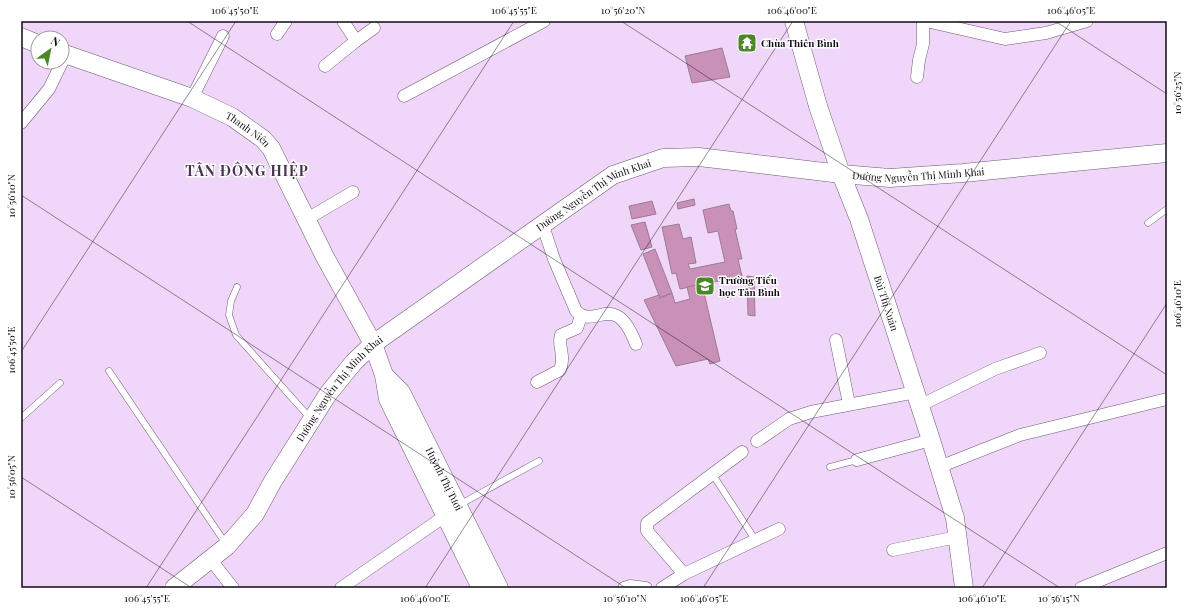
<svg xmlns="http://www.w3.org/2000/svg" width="1188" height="609" font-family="'Playfair Display',serif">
<rect width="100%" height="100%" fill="#f0d7f9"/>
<g fill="#c990b8" stroke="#9d7b93">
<path d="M722 48 730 77 692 83 685 56Z"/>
<path d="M694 199 695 205 678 209 677 203Z"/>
<path d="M652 201 656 214 632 219 629 206Z"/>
<path d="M729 204 731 211H733L737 229H735L742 259H738L742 276 680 289 676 273 672 274 662 227 679 224 683 239 691 237 696 263 688 264 690 269 725 262 718 231 708 233 703 210Z"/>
<path d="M645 222 652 247 641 250 631 225Z"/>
<path d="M655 249 672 293 660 298 643 254Z"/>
<path d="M747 276 754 277 755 316 748 315Z"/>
<path d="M702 284 720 361 710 364 708 359 676 366 644 300 659 295 660 298 672 293 675 303 690 299 687 287Z"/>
</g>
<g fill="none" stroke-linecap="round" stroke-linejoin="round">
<defs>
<g id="lane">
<path d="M1148 223 1167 209"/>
<path d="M237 287 231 301 229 315 236 335 310 418"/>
<path d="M109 371 226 544"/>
<path d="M21 418 60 383"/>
<path d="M830 467 857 460"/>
<path d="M713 475 756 541"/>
<path d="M459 505 539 461"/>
</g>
<g id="street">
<path d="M343 21 356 41 374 28"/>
<path d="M926 21 1005 39 1046 33 1087 21"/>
<path d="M277 34 286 21"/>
<path d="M325 66 356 41"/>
<path d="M917 77 919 60 923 44V21"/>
<path d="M404 96 544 21"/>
<path d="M192 98 223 36"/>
<path d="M21 123 49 89 66 54"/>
<path d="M307 219 353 192"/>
<path d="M543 226 554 259 576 311C596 331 614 288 636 344"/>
<path d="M836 340 849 404"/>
<path d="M537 382 560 370C566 355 557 345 561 335L577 328 581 316"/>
<path d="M921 405 995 369 1040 353"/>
<path d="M757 441 789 419 811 412 916 392"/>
<path d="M857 460 931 440"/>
<path d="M939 467 1020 435 1167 399"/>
<path d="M893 550 957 537"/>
<path d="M211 560 233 588"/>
<path d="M684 574 779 529"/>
<path d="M341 588 445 516"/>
<path d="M624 588 630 586 646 588"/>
<path d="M662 588 684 574 647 531V523L742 452"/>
<path d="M1081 588 1167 553"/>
</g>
<g id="secondary">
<path id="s1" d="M794 21 818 106 841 174 859 219 931 440 955 518 964 588"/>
<path d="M21 37 38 44"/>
<path id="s2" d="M62 53 192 98 232 117 263 139 271 148 325 257 373 344 384 375 388 399 481 588"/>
<path id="s3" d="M384 375 401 392 499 588"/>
<path id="s4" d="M174 588 227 546 255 514 273 481 328 394 354 362 373 344 613 175 663 158 699 157 841 174 890 178 963 173 1167 153"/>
</g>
</defs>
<use href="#lane" stroke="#6f5976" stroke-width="7"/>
<use href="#street" stroke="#6f5976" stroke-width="13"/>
<use href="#secondary" stroke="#6f5976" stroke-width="19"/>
<use href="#lane" stroke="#fff" stroke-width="6"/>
<use href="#street" stroke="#fff" stroke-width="12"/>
<use href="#secondary" stroke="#fff" stroke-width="18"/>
</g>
<path fill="none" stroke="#110914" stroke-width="1" stroke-opacity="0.45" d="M187 21 1060 588M621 21 1167 375M1055 21 1167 94M21 195 626 588M21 352 236 21M21 477 192 588M146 588 514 21M425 588 793 21M703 588 1071 21M982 588 1167 303"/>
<defs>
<symbol id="temple-square" viewBox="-11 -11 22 22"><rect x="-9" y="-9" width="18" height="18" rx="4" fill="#488829" stroke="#fff"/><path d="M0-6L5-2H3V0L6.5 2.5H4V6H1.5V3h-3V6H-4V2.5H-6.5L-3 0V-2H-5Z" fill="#fff"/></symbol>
<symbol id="school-square" viewBox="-11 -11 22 22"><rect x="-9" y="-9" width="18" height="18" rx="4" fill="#488829" stroke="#fff"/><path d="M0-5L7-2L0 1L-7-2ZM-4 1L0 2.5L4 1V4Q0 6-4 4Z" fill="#fff"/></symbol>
</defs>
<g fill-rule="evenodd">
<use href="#temple-square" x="736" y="32" width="22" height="22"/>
<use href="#school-square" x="694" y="275" width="22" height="22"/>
</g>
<g text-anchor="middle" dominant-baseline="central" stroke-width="3" stroke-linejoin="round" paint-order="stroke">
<g font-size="10" font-weight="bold" fill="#110914" stroke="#fff" text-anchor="start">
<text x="761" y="43">Chùa Thiên Bình</text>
<text x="719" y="280">Trường Tiểu<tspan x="719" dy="12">học Tân Bình</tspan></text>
</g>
<g font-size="10" fill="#110914" stroke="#fff">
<text stroke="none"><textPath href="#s2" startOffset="202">Thanh Niên</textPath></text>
<text stroke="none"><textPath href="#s4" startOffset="921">Đường Nguyễn Thị Minh Khai</textPath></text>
<text stroke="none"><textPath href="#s4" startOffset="585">Đường Nguyễn Thị Minh Khai</textPath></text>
<text stroke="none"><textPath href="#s1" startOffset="297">Bùi Thị Xuân</textPath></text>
<text stroke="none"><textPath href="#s4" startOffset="262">Đường Nguyễn Thị Minh Khai</textPath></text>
<text stroke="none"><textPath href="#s3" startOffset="121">Huỳnh Thị Tươi</textPath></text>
</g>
<g font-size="14" font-weight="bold" letter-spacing="1" fill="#48344f" stroke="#fff">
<text x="247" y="170">TÂN ĐÔNG HIỆP</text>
</g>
</g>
<rect width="1188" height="609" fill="none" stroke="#ffffff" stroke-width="44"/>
<g transform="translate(50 50) rotate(33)"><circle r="19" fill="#ffffff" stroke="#a09da1"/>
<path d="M0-3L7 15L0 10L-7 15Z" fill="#488829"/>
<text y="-6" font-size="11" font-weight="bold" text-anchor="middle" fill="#110914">N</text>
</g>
<rect x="22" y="22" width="1144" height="565" fill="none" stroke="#110914" stroke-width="1.5"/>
<g font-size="10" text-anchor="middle" fill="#110914">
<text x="235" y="14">106°45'50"E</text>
<text x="514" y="14">106°45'55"E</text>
<text x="623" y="14">10°56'20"N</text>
<text x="792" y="14">106°46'00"E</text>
<text x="1071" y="14">106°46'05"E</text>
<text transform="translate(1177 93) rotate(-90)" y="4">10°56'25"N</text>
<text transform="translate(11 196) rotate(-90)" y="4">10°56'10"N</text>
<text transform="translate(1177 304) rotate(-90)" y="4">106°46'10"E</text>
<text transform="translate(11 350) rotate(-90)" y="4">106°45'50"E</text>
<text transform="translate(11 477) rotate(-90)" y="4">10°56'05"N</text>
<text x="147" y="602">106°45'55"E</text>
<text x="425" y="602">106°46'00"E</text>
<text x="625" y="602">10°56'10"N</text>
<text x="704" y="602">106°46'05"E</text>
<text x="982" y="602">106°46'10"E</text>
<text x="1059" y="602">10°56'15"N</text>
</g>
</svg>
